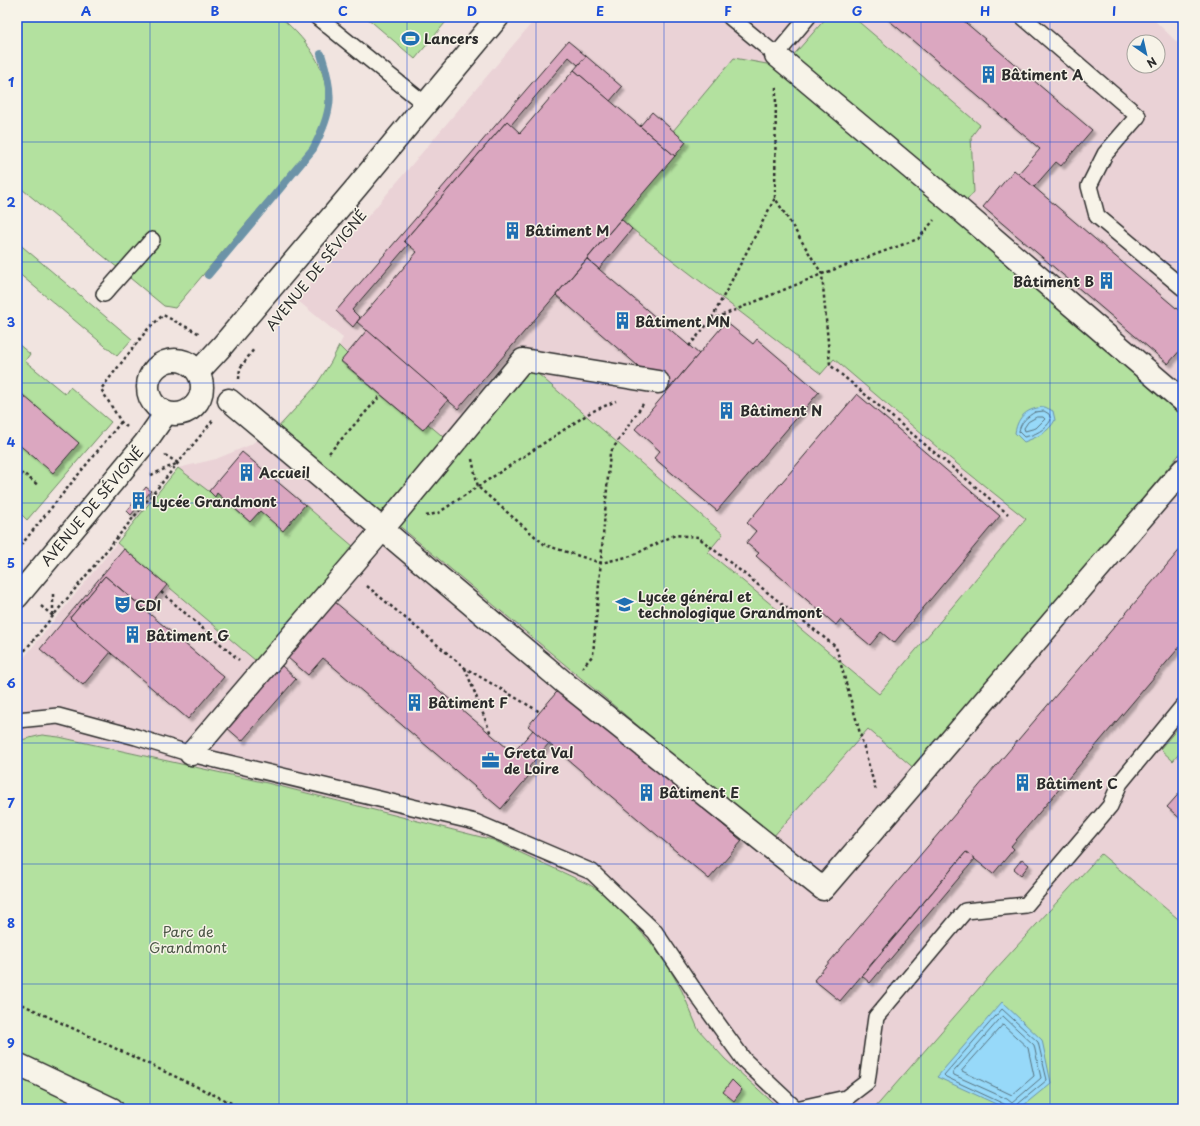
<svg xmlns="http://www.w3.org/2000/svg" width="1200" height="1126" font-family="'Playpen Sans',sans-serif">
<defs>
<filter id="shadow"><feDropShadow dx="3.5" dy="3.5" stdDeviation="1" flood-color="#0004"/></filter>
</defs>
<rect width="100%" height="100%" fill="#f1e4e0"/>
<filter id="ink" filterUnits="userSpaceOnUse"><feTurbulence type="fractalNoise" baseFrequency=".025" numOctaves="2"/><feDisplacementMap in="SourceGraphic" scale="8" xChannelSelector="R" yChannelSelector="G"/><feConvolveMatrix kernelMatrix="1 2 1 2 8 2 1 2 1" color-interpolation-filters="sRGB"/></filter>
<g filter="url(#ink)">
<path fill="#ead2d6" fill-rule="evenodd" d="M537 17H1151L1183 48V923L1101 854 994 971 874 1109H780L725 1059 698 1029 682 991 669 968 651 943 607 895 590 885 493 840 267 783 59 737 42 735 17 741V666L178 468 216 459 250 445 283 421 315 387 331 362 343 338 297 300ZM1134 42H1158V66H1134Z"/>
<g fill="#b3e19f" stroke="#6f8665">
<path d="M17 17H280C310 42 334 75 324 116 322 127 316 137 311 147L175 308 164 306 17 185Z"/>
<path d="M366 17H450L415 59Z"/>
<path d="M827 17H853L980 125 971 137 974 192 955 214 1183 410V450L916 770 868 729 772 838 397 524 530 367 723 534 708 552 879 694 1026 519 951 459 834 359 821 374 632 229 621 219 686 142 673 131 734 58 783 67Z"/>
<path d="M17 242 132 339 117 356 17 272Z"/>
<path d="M17 343 30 354 25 361 65 394 70 387 111 422 27 520 22 515 19 518 17 517Z"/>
<path d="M339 346 347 354 341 362 423 430 428 424 447 440 383 517 275 431 315 387 331 362Z"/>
<path d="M178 468 215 496 217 493 250 522 260 511 305 505 354 547 256 661 117 543Z"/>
<path d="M1183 722V749L1173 761 1160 749Z"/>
<path d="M42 735 59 737 267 783 493 840 590 885 607 895 651 943 669 968 682 991 698 1029 725 1059 780 1109H17V741Z"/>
<path d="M1101 854 1183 923V1109H874L994 971Z"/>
</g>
<g fill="#97d9f9" stroke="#6c93a7">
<path d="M1045 407 1053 411 1055 420C1048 433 1037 437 1024 442L1015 433C1018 415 1028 408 1045 407Z"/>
<path d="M1002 1002 1042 1040 1051 1083 1019 1109H1007L937 1077Z"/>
</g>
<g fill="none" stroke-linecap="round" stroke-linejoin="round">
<g stroke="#56717d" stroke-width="1">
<path d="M1035 412 1044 411 1049 414 1051 420C1045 430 1035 435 1024 437L1019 432C1020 422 1027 417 1035 412Z"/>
<path d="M1037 417H1043L1045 419 1036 428 1025 431 1024 428 1028 422Z"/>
<path d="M1003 1016 1034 1045 1041 1078 1012 1103 1007 1099 954 1075 953 1073Z"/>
<path d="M1003 1025 1028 1048 1034 1076 1012 1095 962 1071Z"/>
<path d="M1007 1109V1106L1004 1104 946 1077 944 1075 1002 1009 1038 1042 1047 1080 1018 1104 1017 1109"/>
</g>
<path stroke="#6c93a7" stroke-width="8" d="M208 275 313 149C333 111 334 94 321 54"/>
</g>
<g fill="#dba7c0" stroke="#2b2b2b" filter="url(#shadow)">
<path d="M885 17H959L1092 130 1061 166 1056 162 1034 187 1018 174 1040 149Z"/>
<path d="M568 41 586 56 578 65 569 57 511 125 507 121 404 241 408 245 352 310 360 318 353 327 336 311Z"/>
<path d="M586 56 622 87 610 101 574 70Z"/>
<path d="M574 70 675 156 458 409 357 322 417 252 404 241 507 121 520 133Z"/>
<path d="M652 112 686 142 675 156 640 126Z"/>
<path d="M1014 170 1183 314V347L1168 364 983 207Z"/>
<path d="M621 219 632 229 599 269 587 259Z"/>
<path d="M587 259 699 354 667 391 556 295Z"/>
<path d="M726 322 753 344 757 339 819 392 717 511 654 458 660 451 635 429Z"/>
<path d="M367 330 448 400 423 430 341 361Z"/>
<path d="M17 390 79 443 53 473 17 443Z"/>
<path d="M857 394 1000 516 894 643 881 632 870 645 840 620 836 625 756 556 759 553 746 543 756 531 747 523Z"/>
<path d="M242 452 305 505 283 531 260 511 250 522 217 493 215 497 209 491Z"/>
<path d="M146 487 151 491 131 515 127 511Z"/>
<path d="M1183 546V643L1011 846 1014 849 993 874 966 852 840 1001 814 980Z"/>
<path d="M124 549 167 585 146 610 105 576 70 618 111 652 83 685 40 649Z"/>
<path d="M105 576 224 677 188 719 70 618Z"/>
<path d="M335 602 513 753 533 730 549 743 529 767 533 771 501 809 323 658 308 675 288 658Z"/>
<path d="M280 664 296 679 242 741 226 727Z"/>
<path d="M561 687 742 841 709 879 528 726Z"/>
<path d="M1183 789V821L1167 807Z"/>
<path d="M966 852 975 859 870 983 862 976Z"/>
<path d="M1022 859 1029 865 1021 875 1014 869Z"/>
<path d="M732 1080 742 1090 734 1101 723 1092Z"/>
</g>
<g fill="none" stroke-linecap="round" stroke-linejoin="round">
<defs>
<g id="lane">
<path d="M317 17 425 104"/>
<path d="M730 17 776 55 808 17"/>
<path d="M1023 17 1138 116 1105 154 1089 186 1097 216 1183 288"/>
<path d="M104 294 152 240"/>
<path d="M17 720 58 716 136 737 191 754 475 822 592 872 655 932 700 999 744 1060 796 1109 846 1098 867 1082 876 1017 965 911 1026 905 1110 806 1120 783 1183 706"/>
</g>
<g id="street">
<path d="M776 55 950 201 1183 401"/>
<path d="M229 400 567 685 823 889 1183 470"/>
<path d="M191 754 382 530 523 360 658 382"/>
</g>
<g id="secondary">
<circle cx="175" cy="387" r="27"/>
<path d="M198 372 222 346 356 188 498 17"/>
<path d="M17 597 145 443 166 413"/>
<path d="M17 1064 112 1109"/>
</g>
</defs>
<use href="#lane" stroke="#2b2b2b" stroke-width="18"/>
<use href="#street" stroke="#2b2b2b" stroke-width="25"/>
<use href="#secondary" stroke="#2b2b2b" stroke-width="25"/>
<g stroke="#2b2b2b" stroke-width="2.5" stroke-dasharray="3 3" stroke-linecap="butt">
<path d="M776 87 775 198 822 274 830 365 1008 514"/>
<path d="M711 320 822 274 918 239 934 220"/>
<path d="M689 346 711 320 775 198"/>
<path d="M239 379 240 368 254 349"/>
<path d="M127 427 121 422 101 389 147 330 163 315 200 334"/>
<path d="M329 453 381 395"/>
<path d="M165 455 178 463"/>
<path d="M472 459 478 487 545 545 601 563 631 556 675 535 698 537 836 647 876 791"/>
<path d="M151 475 176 464"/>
<path d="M17 480 23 473 39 486"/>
<path d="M426 516 438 513 591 412 616 401"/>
<path d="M17 550 121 422"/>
<path d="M367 586 465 668 540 712"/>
<path d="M161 592 239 660"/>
<path d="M53 594V615"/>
<path d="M41 606 53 616"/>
<path d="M17 660 214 419"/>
<path d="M465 668 491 734"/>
<path d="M582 668 593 655 610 453 643 404"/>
<path d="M17 1002 244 1109"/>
</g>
<use href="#lane" stroke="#f7f3e8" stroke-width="15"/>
<use href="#street" stroke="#f7f3e8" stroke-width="22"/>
<use href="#secondary" stroke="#f7f3e8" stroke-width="22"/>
</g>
</g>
<path fill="none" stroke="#1d4ed8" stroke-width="1" stroke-opacity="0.55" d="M150 17V1109M279 17V1109M407 17V1109M536 17V1109M664 17V1109M793 17V1109M921 17V1109M1050 17V1109M17 142H1183M17 262H1183M17 383H1183M17 503H1183M17 623H1183M17 743H1183M17 864H1183M17 984H1183"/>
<defs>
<symbol id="stadium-bare" viewBox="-9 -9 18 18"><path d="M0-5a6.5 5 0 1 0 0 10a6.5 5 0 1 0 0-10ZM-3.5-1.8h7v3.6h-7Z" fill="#1f6fb2" stroke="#f7f3e8" stroke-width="2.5" paint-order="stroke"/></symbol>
<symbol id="building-bare" viewBox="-9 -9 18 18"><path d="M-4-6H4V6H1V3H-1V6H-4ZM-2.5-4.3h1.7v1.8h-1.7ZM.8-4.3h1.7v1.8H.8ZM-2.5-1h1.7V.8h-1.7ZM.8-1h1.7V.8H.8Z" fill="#1f6fb2" stroke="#f7f3e8" stroke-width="2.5" paint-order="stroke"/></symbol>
<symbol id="school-bare" viewBox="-9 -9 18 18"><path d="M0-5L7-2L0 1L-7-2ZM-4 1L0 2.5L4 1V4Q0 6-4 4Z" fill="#1f6fb2" stroke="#f7f3e8" stroke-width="2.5" paint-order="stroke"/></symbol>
<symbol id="theatre-bare" viewBox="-9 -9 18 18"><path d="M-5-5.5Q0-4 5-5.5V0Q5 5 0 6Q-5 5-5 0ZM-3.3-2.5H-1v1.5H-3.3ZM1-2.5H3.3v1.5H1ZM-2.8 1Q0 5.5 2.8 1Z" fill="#1f6fb2" stroke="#f7f3e8" stroke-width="2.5" paint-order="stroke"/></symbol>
<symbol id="office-bare" viewBox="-9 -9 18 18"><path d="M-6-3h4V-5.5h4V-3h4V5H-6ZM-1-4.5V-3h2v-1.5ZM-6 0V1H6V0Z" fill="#1f6fb2" stroke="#f7f3e8" stroke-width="2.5" paint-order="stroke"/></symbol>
</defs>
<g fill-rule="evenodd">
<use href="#stadium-bare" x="398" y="26" width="25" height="25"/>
<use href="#building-bare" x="976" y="62" width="25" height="25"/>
<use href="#building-bare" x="500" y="218" width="25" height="25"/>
<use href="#building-bare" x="1094" y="268" width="25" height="25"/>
<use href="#building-bare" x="610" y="308" width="25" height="25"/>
<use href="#building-bare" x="714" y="398" width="25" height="25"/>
<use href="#building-bare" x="234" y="460" width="25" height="25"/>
<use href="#building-bare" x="126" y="488" width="25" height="25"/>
<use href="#school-bare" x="612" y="592" width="25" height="25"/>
<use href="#theatre-bare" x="110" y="592" width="25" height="25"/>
<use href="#building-bare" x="120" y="622" width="25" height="25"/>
<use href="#building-bare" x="402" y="690" width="25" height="25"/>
<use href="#office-bare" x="478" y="748" width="25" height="25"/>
<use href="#building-bare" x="1010" y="770" width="25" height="25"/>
<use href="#building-bare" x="634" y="780" width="25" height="25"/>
</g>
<g text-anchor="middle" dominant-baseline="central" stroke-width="3" stroke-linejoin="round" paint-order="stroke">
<g font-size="14" font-weight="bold" fill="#2b2b2b" stroke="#f7f3e8" text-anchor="start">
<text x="424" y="38">Lancers</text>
<text x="1001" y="74">Bâtiment A</text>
<text x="525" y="230">Bâtiment M</text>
<text x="1094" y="281" text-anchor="end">Bâtiment B</text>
<text x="635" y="321">Bâtiment MN</text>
<text x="740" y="410">Bâtiment N</text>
<text x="259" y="472">Accueil</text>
<text x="152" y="501">Lycée Grandmont</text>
<text x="638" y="596">Lycée général et<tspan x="638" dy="16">technologique Grandmont</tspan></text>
<text x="135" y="605">CDI</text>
<text x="146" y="635">Bâtiment G</text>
<text x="428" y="702">Bâtiment F</text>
<text x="504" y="752">Greta Val<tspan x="504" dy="16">de Loire</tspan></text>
<text x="1036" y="783">Bâtiment C</text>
<text x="659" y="792">Bâtiment E</text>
</g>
<g font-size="14" fill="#2b2b2b" stroke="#f7f3e8">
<text transform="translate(316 270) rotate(-51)">AVENUE DE SÉVIGNÉ</text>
<text transform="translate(92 506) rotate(-50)">AVENUE DE SÉVIGNÉ</text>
</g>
<g font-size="14" fill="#4d5848" stroke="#f7f3e8">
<text x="188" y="931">Parc de<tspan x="188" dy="16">Grandmont</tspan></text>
</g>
</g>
<rect width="1200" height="1126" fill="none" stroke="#f7f3e8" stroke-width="44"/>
<g transform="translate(1146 54) rotate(146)"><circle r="19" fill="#f7f3e8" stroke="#a5a39c"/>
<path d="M0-3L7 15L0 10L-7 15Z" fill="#1f6fb2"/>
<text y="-6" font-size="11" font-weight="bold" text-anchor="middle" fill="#2b2b2b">N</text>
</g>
<rect x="22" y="22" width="1156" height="1082" fill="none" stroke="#1d4ed8" stroke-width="1.5"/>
<g font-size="13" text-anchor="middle" font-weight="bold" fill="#1d4ed8">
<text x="86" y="16">A</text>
<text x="215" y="16">B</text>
<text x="343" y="16">C</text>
<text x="472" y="16">D</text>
<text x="600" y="16">E</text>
<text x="728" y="16">F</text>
<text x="857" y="16">G</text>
<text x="985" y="16">H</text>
<text x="1114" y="16">I</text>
<text x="11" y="87">1</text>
<text x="11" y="207">2</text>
<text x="11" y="327">3</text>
<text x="11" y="447">4</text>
<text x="11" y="568">5</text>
<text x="11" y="688">6</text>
<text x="11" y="808">7</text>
<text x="11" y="928">8</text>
<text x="11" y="1048">9</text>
</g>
</svg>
